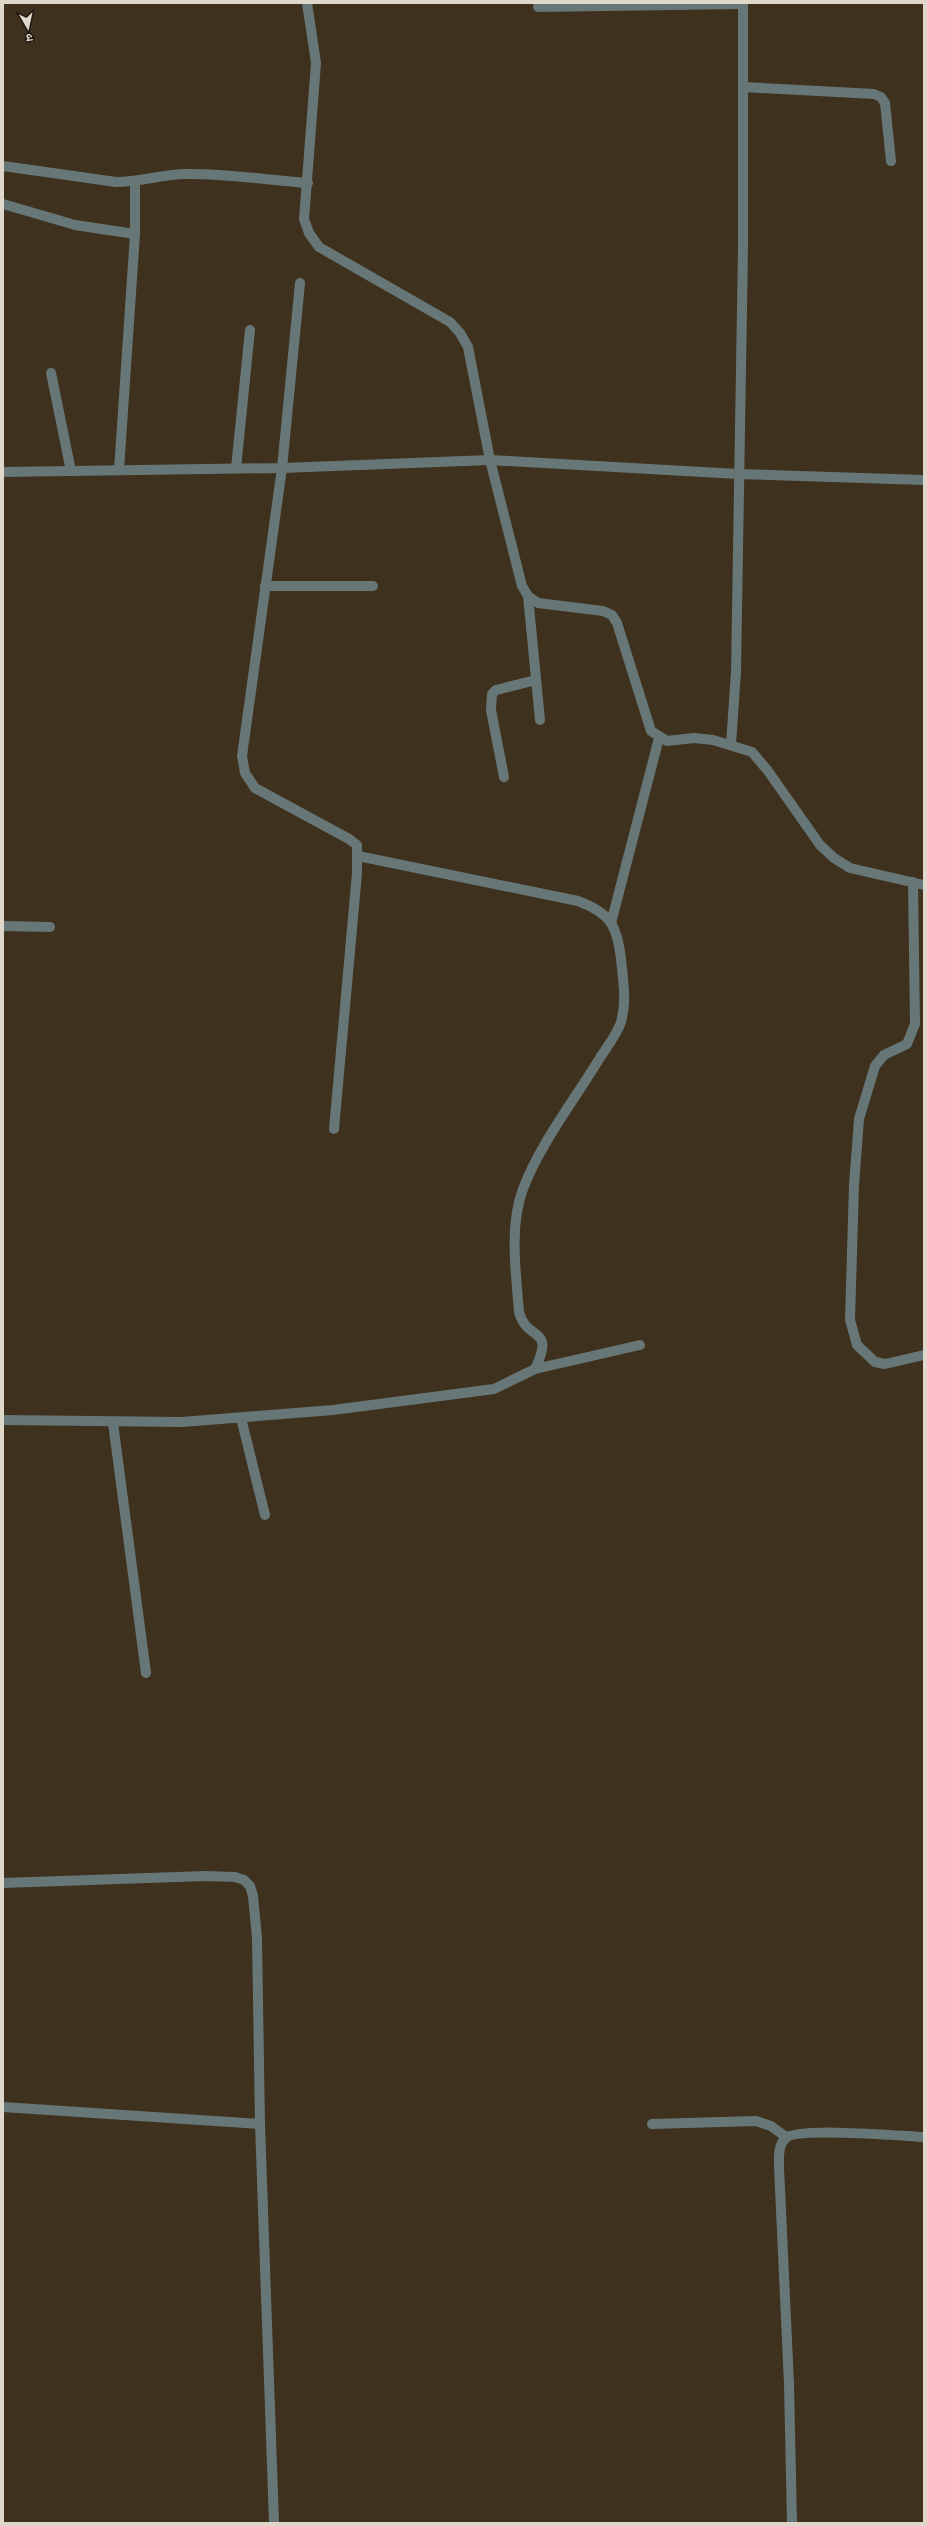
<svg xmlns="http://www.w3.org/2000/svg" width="927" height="2526" font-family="'Zilla Slab','Noto Sans Devanagari',serif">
<rect width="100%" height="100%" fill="#3e311d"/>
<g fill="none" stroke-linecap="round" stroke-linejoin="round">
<g stroke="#677676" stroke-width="10">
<path d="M307 3 316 63 304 219 309 233 319 247 450 322 460 333 468 347 490 460 522 586 528 596 538 603 603 611 612 615 617 623 651 731 667 741 694 738 713 740 752 752 768 771 820 845 834 858 850 868 924 885"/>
<path d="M538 7 743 4"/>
<path d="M743 87 874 94 881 97 885 103 891 161"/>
<path d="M3 166 116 182C139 182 160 175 183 174 224 173 267 180 308 183"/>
<path d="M3 204 75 225 135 234"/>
<path d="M300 283 282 468 242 756 245 773 255 788 349 839 357 845V873L334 1129"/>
<path d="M51 373 71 471"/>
<path d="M236 468 250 330"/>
<path d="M119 470 135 234V182"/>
<path d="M3 472 282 468 490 460 738 474 924 480"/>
<path d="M265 586H373"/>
<path d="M528 596 540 720"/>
<path d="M731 744 736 672 743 247V3"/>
<path d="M504 777 491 710 492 694 496 690 536 680"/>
<path d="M358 856 578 901C610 913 617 925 621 959 623 980 627 1001 621 1022 617 1035 605 1049 598 1061 574 1100 539 1146 523 1189 509 1226 516 1273 519 1312 527 1343 556 1325 535 1369"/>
<path d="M913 882 915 1024 907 1044 884 1055 875 1066 859 1119 854 1185 850 1320 857 1345 875 1362 885 1364 924 1355"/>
<path d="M611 923 659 738"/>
<path d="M3 926 50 927"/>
<path d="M241 1418 265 1515"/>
<path d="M3 1420 182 1422 333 1410 494 1389 535 1369 640 1345"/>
<path d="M113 1423 146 1673"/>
<path d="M3 1883 206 1876 235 1877 244 1880 250 1886 253 1896 257 1938 260 2124 274 2523"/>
<path d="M3 2107 260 2124"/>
<path d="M652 2124 756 2121 771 2126 786 2137"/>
<path d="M792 2523 789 2384 779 2167C779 2157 778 2144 786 2138 798 2127 902 2136 924 2137"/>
</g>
</g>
<rect width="927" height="2526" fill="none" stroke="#dfd7ca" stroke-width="8"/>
<g transform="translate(28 28) rotate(171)" stroke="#201a11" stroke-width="3" paint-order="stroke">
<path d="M0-3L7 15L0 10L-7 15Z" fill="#dfd7ca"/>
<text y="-6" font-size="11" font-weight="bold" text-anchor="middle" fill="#dfd7ca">उ</text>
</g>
</svg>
